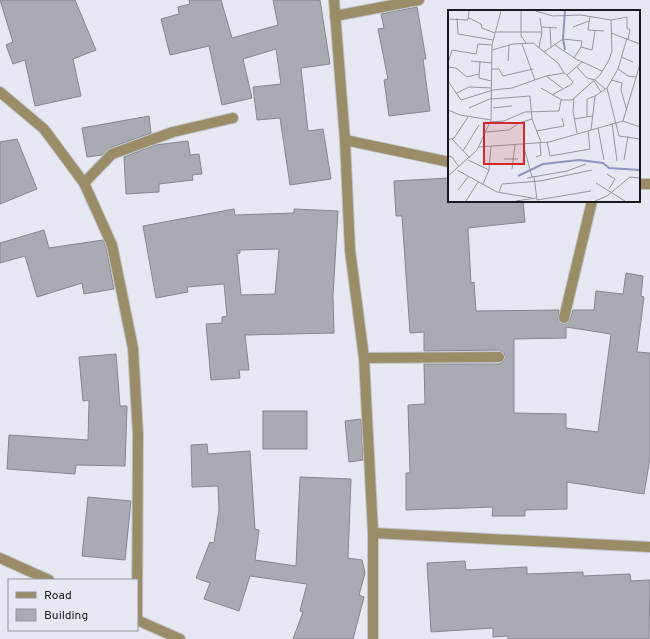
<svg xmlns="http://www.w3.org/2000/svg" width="650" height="639" font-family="Overpass,sans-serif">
<rect width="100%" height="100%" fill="#e6e8f1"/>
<g fill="#a9abb3" stroke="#84868e" fill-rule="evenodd">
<path d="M0 0H75L96 50 73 59 81 96 35 106 25 60 13 64 6 45 13 42Z"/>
<path d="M189 0H221L232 38 278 25 273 0H320L330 64 301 68 308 131 323 129 331 179 290 185 280 118 257 120 253 87 281 84 276 49 243 59 252 98 222 105 209 46 170 55 161 19 179 14 178 7 190 4Z"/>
<path d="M417 7 426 59H423L430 111 389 116 384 80 388 79 378 29 384 28 381 14Z"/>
<path d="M149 116 151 133 110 148 102 155 87 157 82 128Z"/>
<path d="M17 139 37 189 0 204V142Z"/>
<path d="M188 141 190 155 199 154 202 174 192 175 193 180 159 184V192L126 194 124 157 155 145Z"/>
<path d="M449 178V201H523L525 222 468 228 471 283 474 282 476 311 559 310 558 320 562 324H565L570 320 573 310H594L596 291 623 294 626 273 643 276 641 296 644 297 637 352 650 353V458L644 494 567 482V509L525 510V516H492L493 507 406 510V473H410L408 405 425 404 424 364H499L503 362 505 357 504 353 499 350 424 351V332L410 333 402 216H396L394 181ZM566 327 611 334 598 432 566 428V414L514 413V339L566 338Z"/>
<path d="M234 209 235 215 294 213V209L338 211 333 296 334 333 245 335 249 370H239L240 378 211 380 206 324 222 323V317L227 316 224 284 187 287 188 292 156 298 143 226ZM279 249 275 294 241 295 237 254 240 253V250Z"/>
<path d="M44 230 49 248 103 240 106 247 114 289 84 294 82 283 37 297 25 256 0 263V243Z"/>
<path d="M116 354 120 406H127L125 466 76 465 75 474 7 469 9 435 88 440 89 400 83 401 79 357Z"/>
<rect x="263" y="411" width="44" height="38"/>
<path d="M361 419 363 460 349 462 345 421Z"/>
<path d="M207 444 208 454 250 451 255 529 259 530 255 560 296 566 300 477 351 479 348 558 362 560 365 573 359 595 364 597 353 639H293L303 612 300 611 307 584 250 576 239 611 204 599 210 583 196 578 210 542 214 543 219 510 218 486 192 487 191 445Z"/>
<path d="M88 497 131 501 125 560 82 556Z"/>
<path d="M465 561 466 570 527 567V574L583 572V576L630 574 631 581 650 580 649 639H508V636L493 637V628L431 632 427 563Z"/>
</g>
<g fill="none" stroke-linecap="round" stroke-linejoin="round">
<defs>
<g id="minor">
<path d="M334 0 345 140 350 250 364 358 373 533V639"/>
<path d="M335 16 419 0"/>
<path d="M0 92 44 129 84 183 112 245 133 348 138 435 137 620"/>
<path d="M345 140 449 162"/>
<path d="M84 183 112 154 173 132 233 118"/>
<path d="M639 184H650"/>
<path d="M564 318 592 201"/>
<path d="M364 358 499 357"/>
<path d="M373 533 650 547"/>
</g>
<g id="tertiary">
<path d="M0 558 49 580"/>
<path d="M137 620 180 639"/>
</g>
</defs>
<use href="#minor" stroke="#c1c3cb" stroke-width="12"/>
<use href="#tertiary" stroke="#c1c3cb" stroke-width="12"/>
<use href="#minor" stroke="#9b8c68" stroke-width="10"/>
<use href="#tertiary" stroke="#9b8c68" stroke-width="10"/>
</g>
<g transform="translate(448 10)">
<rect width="192" height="192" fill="#e6e8f1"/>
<path fill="none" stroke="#8f96bd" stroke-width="2" d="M117 40 115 29 117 1M70 166 95 154 131 150 155 153 161 158 192 160"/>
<path fill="none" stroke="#94969c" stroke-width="1" d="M73 1V26L78 33M88 1 105 6 133 5 163 10 179 7V18L182 20 180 29M142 6 140 20 156 21M9 8 10 24 45 30M21 8 33 14 34 18 47 23M0 9 20 10 21 1M94 17 109 18M102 17 103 37M125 17 141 11M48 22H94M163 23 192 34M74 34 87 70M107 35 128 49 154 61M133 37 144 40 147 21M91 38 94 22 92 8M44 40 65 34 85 33 110 53 116 63M96 42 115 29 134 31 133 37 126 48M173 47 185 52M23 51 44 53M32 51 31 68 43 71M60 51 61 35M0 53 4 40 28 44 30 34 44 35M0 57 8 58 19 67 31 64M129 57 139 68 147 70 157 79M43 59H51L55 66 85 59M170 59 180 66 188 67M119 65 134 52M98 66 114 78M163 70 174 73 173 80 179 101M0 71 13 90 45 80 64 78 98 66 116 63 119 65 125 72 124 74 104 85M146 71 153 82M93 78 114 90M159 78 171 126 192 129M9 83 21 77 43 78M126 88 125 101 129 123M44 89 82 86 84 109 93 132M21 98 44 88M45 98 64 96M0 100 12 105 43 110M139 107V89L147 86M126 109 144 106M175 111 192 54M42 112 56 111 77 102 111 101 113 90H124L152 65 161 50 164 41 163 10M164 113 169 151M150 118 156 150M143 120 147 86 159 78 170 59 179 28M88 121 116 116 114 108M38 122 61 120 71 113 84 109M4 129 22 148M0 130 6 128 20 107M99 132 102 146 142 139 140 121M75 134 84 167M31 137 101 132 175 111 192 117M15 141 31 115M0 146 4 147 11 157M88 147 93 145 92 133M56 149H70M20 150 41 160M176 150 180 126M64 159 67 135M9 160 49 182 84 188M159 164 167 169 161 179M0 166 29 140 43 110 44 35 53 1M86 166 89 190M79 168 119 161 138 154M148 173 177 191M35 174 41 160 43 137M10 180 20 167M51 182 54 174 92 171 144 160M89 190 143 181M18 191 30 172M68 191 88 188M147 191 159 186 182 167 192 168"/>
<path fill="#d62828" fill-opacity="0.15" stroke="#d62828" stroke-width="2" d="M36 113H76V154H36Z"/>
<rect width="192" height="192" fill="none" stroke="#191a1d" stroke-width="2"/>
</g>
<rect x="8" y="579" width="130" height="52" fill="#e6e8f1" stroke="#94969c"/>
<rect x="16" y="592" width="20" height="6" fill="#9b8c68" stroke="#94969c"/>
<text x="44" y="599" font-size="12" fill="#191a1d">Road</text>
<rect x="16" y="609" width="20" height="12" fill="#a9abb3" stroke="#94969c"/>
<text x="44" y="619" font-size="12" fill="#191a1d">Building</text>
</svg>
